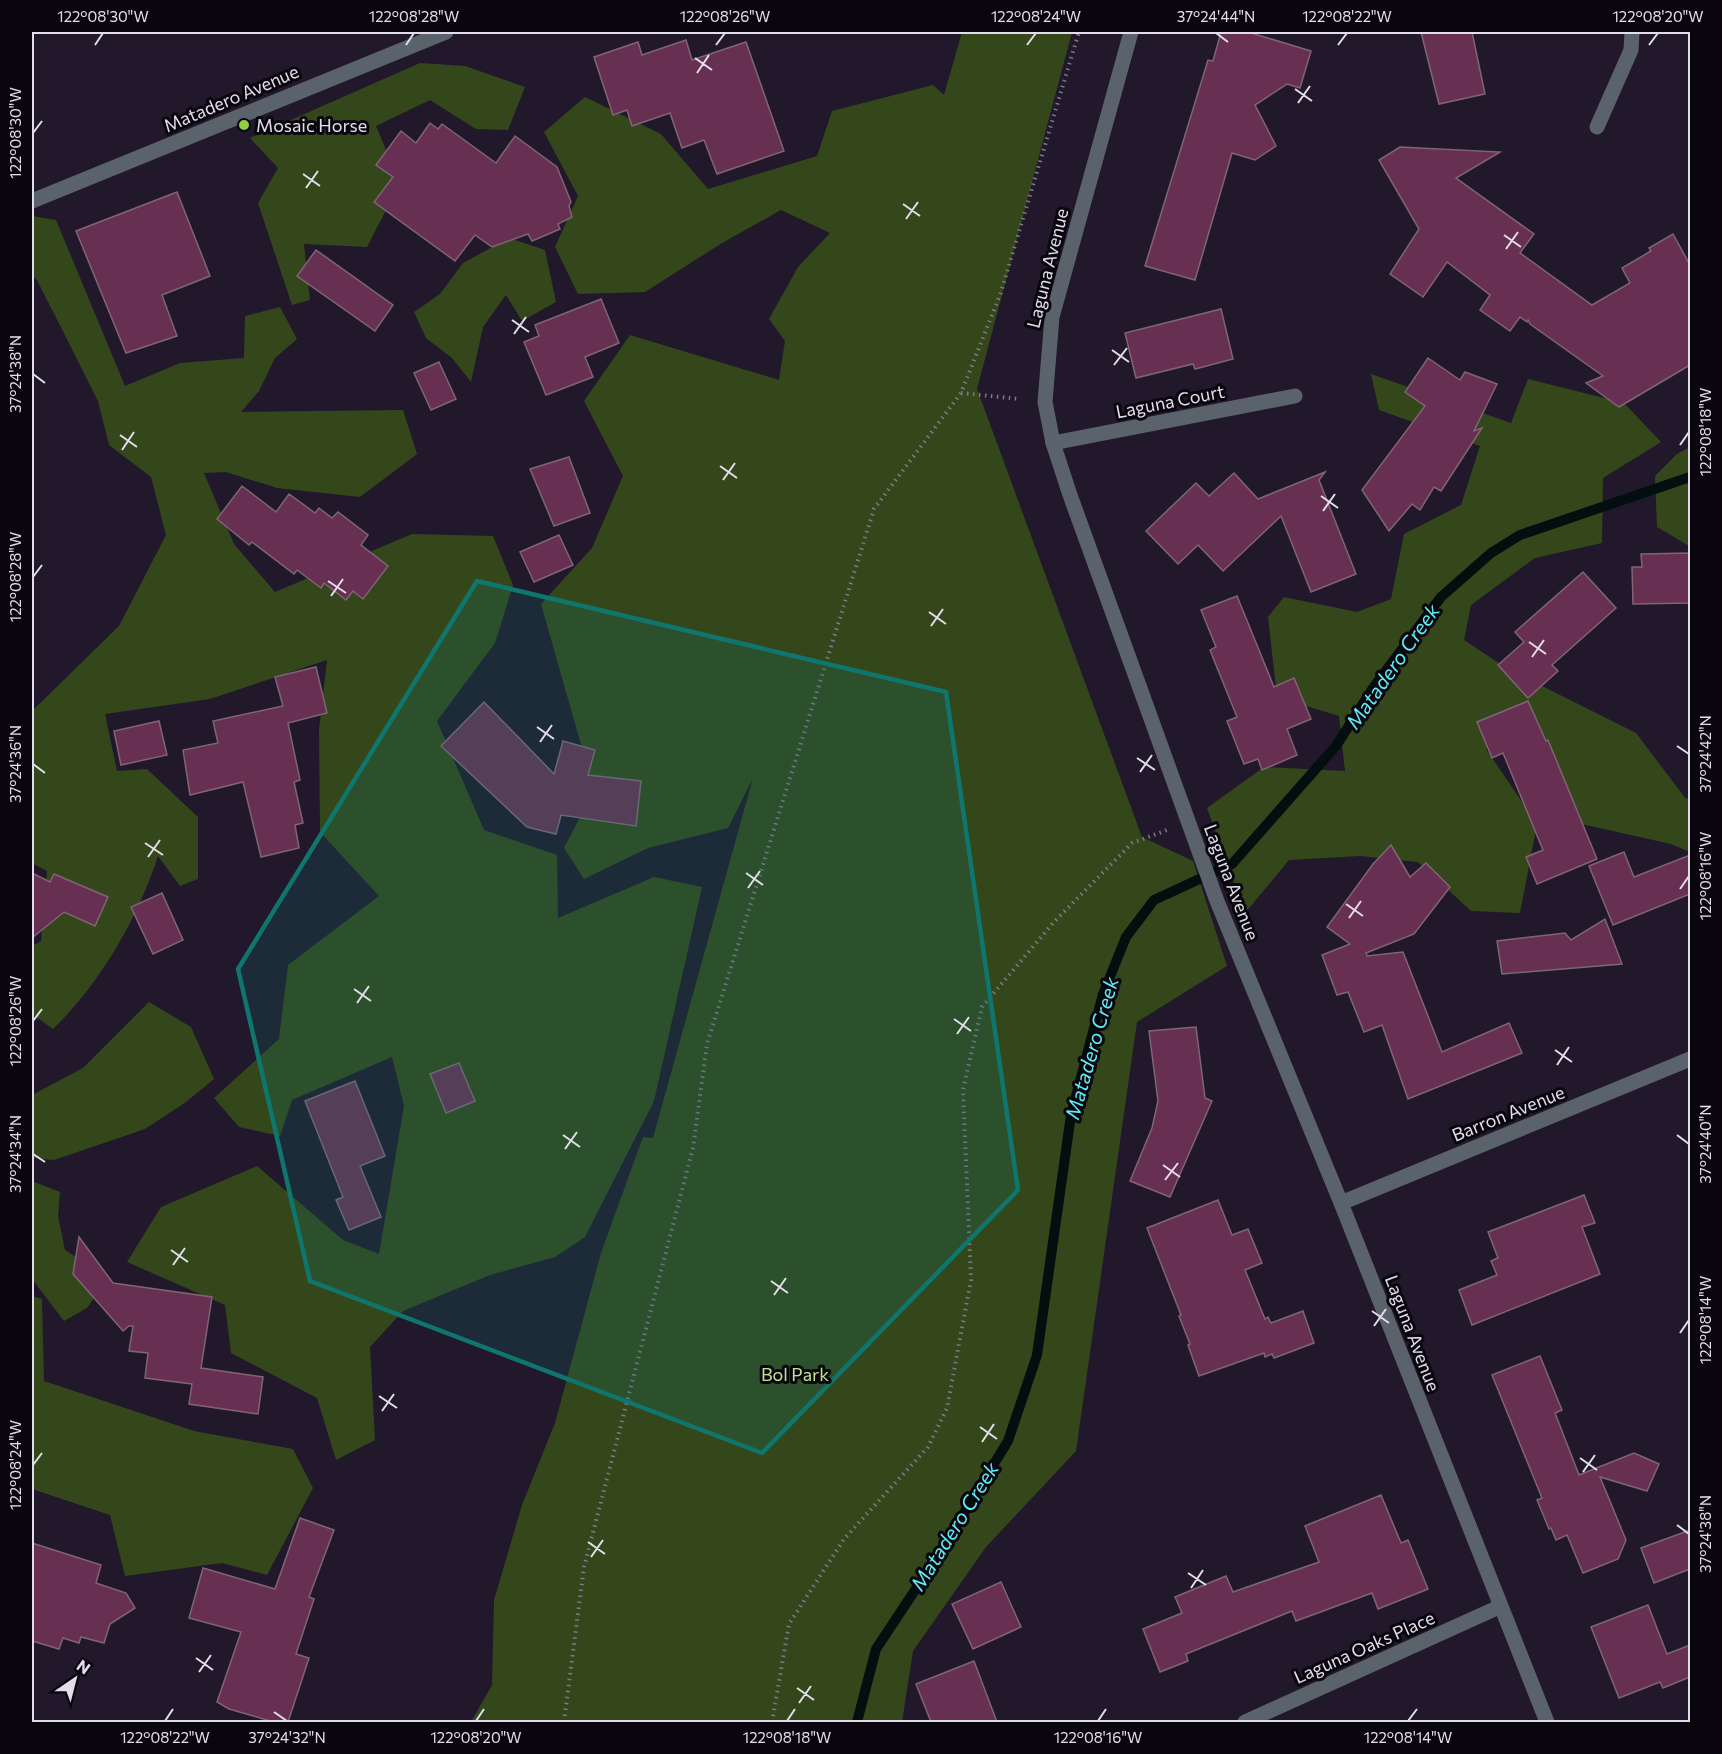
<svg xmlns="http://www.w3.org/2000/svg" width="1722" height="1754" font-family="Commissioner,sans-serif">
<rect width="100%" height="100%" fill="#21182c"/>
<g fill="#34471b">
<path d="M962 32H1072L977 389 1142 837 1193 861 1227 966 1137 1022 1076 1451 986 1547 913 1651 902 1722H471L492 1685 494 1600 522 1505 555 1423 601 1253 643 1137 653 1138 753 778 728 828 648 848 584 879 564 848 594 790 541 604 592 548 623 476 584 401 630 335 779 380 785 341 769 319 798 267 830 233 781 210 722 243 645 292 578 294 555 247 578 196 544 132 585 97 661 134 708 189 817 156 832 111 933 85 944 95Z"/>
<path d="M420 63 465 66 525 87 508 130 476 129 430 100 376 126 400 183 367 247 304 244 310 300 292 305 258 203 278 168 250 138Z"/>
<path d="M32 216 56 220 125 386 180 363 244 358 245 316 280 307 297 339 275 358 259 391 241 412 403 410 417 454 360 497 277 488 226 472 204 473 234 544 275 592 412 534 493 536 513 585 495 643 437 721 484 830 557 855 558 918 654 877 702 887 654 1101 585 1237 555 1257 490 1275 403 1311 370 1347 375 1440 336 1460 317 1398 231 1353 225 1305 127 1262 161 1207 257 1166 343 1240 379 1254 404 1106 392 1057 292 1100 280 1136 239 1127 214 1098 279 1039 288 965 379 896 320 832 319 730 327 660 210 699 105 714 117 771 147 769 198 817V879L180 886 158 856C138 918 100 984 53 1029L32 1014V946L41 941 47 871 32 863V711L119 626 166 535 151 477 109 445 98 401 37 280 32 275Z"/>
<path d="M509 238 545 250 556 302 522 321 506 295 483 327 471 382 452 358 426 338 414 312 440 294 463 263Z"/>
<path d="M1371 374 1511 423 1528 379 1624 403 1661 442 1603 478 1602 543 1535 558 1471 605 1464 640 1508 669 1636 733 1686 799 1690 797V852L1671 844 1577 823 1516 728 1486 749 1537 824 1520 913 1471 911 1418 862 1360 856 1289 860 1245 913 1207 808 1264 767 1345 771 1339 716 1277 697 1268 617 1284 597 1357 612 1391 599 1404 534 1461 505 1480 446 1379 410Z"/>
<path d="M1690 447V545L1689 546 1657 527 1655 476 1677 454Z"/>
<path d="M149 1002 191 1027 214 1079 186 1102 145 1129 54 1160 32 1158V1095L83 1068Z"/>
<path d="M32 1181 60 1192 58 1216 65 1250 85 1263 101 1288 87 1308 64 1321 32 1279Z"/>
<path d="M32 1296 42 1299 44 1381 194 1431 293 1449 313 1488 267 1575 222 1563 125 1576 110 1515 32 1489Z"/>
</g>
<g fill="none" stroke-linecap="round" stroke-linejoin="round">
<path stroke="#030e0f" stroke-width="10" d="M857 1722 876 1649 937 1557 1008 1441 1037 1355 1071 1115 1103 994 1126 937 1154 900 1232 864 1336 746 1373 688 1441 597 1491 553 1520 535 1690 477"/>
</g>
<g fill="#673053" stroke="#7f6574" stroke-width="1.5">
<path d="M1221 32H1248L1311 51 1300 88 1287 84 1255 105 1276 146 1255 160 1232 153 1195 280 1145 266 1208 60 1213 61Z"/>
<path d="M1421 32H1472L1485 94 1439 104Z"/>
<path d="M686 40 692 60 746 42 784 151 717 174 704 140 682 148 670 113 632 126 627 110 613 115 594 57 638 42 642 55Z"/>
<path d="M430 123 438 129 442 124 496 163 515 136 557 167 571 202 569 206 572 217 558 224 560 229 532 241 528 234 492 247 475 235 455 261 374 202 393 177 376 165 401 131 416 143Z"/>
<path d="M1400 147 1500 152 1456 178 1534 234 1520 253 1592 305 1630 283 1622 268 1651 251 1649 248 1673 234 1690 265V365L1619 407 1586 383 1603 376 1530 324 1528 320 1527 322 1520 317 1510 331 1480 310 1490 295 1447 262 1423 297 1390 274 1419 229 1379 160Z"/>
<path d="M177 192 210 276 162 295 177 336 126 353 76 231Z"/>
<path d="M316 250 393 305 375 331 297 276Z"/>
<path d="M601 299 619 343 585 357 593 377 546 395 524 342 539 336 535 325Z"/>
<path d="M1221 309 1233 359 1195 369 1193 364 1136 378 1125 333Z"/>
<path d="M1428 358 1460 380 1465 372 1497 384 1474 431 1482 428 1441 491 1434 487 1420 510 1412 504 1389 531 1362 490 1425 406 1405 392Z"/>
<path d="M439 362 456 399 431 410 414 373Z"/>
<path d="M569 457 590 513 554 526 530 469Z"/>
<path d="M1325 472 1319 480 1356 574 1311 592 1281 516 1223 571 1198 545 1178 564 1146 531 1196 483 1209 496 1234 473 1258 499Z"/>
<path d="M242 486 276 512 289 494 315 513 319 508 332 518 338 512 368 535 361 545 388 566 363 599 353 591 346 600 324 583 321 588 297 570 294 574 252 542 249 545 217 519Z"/>
<path d="M559 535 573 565 534 582 520 552Z"/>
<path d="M1690 553V603L1633 604 1632 567H1642L1641 554Z"/>
<path d="M1583 572 1616 608 1552 665 1558 671 1528 698 1498 665 1524 642 1515 632Z"/>
<path d="M1237 596 1274 687 1294 678 1311 719 1287 729 1297 755 1262 770 1258 759 1244 764 1227 721 1237 717 1210 650 1216 647 1201 610Z"/>
<path d="M316 667 327 713 288 723 300 780 294 782 303 823 295 825 299 848 261 857 243 782 190 795 183 750 218 743 213 721 283 706 275 677Z"/>
<path d="M1528 701 1546 741 1548 740 1597 859 1537 884 1526 857 1543 850 1503 753 1492 758 1477 722Z"/>
<path d="M484 702 554 774 563 741 595 750 588 775 641 781 636 826 561 815 556 834 527 827 441 746Z"/>
<path d="M159 721 167 755 121 765 114 731Z"/>
<path d="M1391 845 1410 877 1426 863 1450 887 1414 934 1366 953 1367 956 1403 952 1442 1052 1509 1023 1522 1053 1408 1099 1382 1025 1364 1032 1348 992 1337 995 1322 955 1350 944 1327 927 1373 864Z"/>
<path d="M1624 852 1634 877 1690 855V894L1613 925 1589 866Z"/>
<path d="M32 873 50 882 54 874 108 897 95 926 64 912 32 938Z"/>
<path d="M162 893 183 940 153 954 131 907Z"/>
<path d="M1605 919 1622 964 1502 974 1497 941 1565 933 1571 940Z"/>
<path d="M1196 1027 1205 1098 1212 1101 1170 1197 1130 1181 1152 1128 1158 1101 1149 1031Z"/>
<path d="M459 1063 475 1101 446 1113 430 1074Z"/>
<path d="M355 1081 385 1156 360 1166 381 1217 349 1230 336 1200 343 1197 305 1101Z"/>
<path d="M1584 1195 1595 1223 1582 1227 1600 1274 1472 1325 1459 1290 1497 1275 1491 1261 1498 1258 1488 1232Z"/>
<path d="M1218 1200 1232 1235 1248 1229 1262 1263 1245 1270 1265 1319 1268 1317 1271 1323 1303 1311 1314 1343 1274 1358 1272 1354 1265 1357 1264 1353 1199 1376 1188 1345 1190 1344 1179 1316 1181 1315 1147 1228Z"/>
<path d="M79 1237 113 1283 212 1297 201 1368 263 1377 258 1414 189 1404 192 1384 145 1378 148 1353 129 1351 133 1326H129L123 1331 73 1274Z"/>
<path d="M1540 1356 1562 1410 1555 1413 1579 1475 1634 1453 1659 1464 1647 1491 1600 1477 1626 1540 1618 1559 1583 1573 1567 1535 1556 1540 1551 1528 1549 1529 1537 1500 1542 1498 1492 1375Z"/>
<path d="M1381 1495 1401 1543 1408 1540 1428 1589 1378 1609 1372 1593 1296 1621 1292 1611 1186 1654 1188 1661 1160 1672 1143 1629 1182 1613 1175 1597 1226 1576 1233 1592 1319 1562 1305 1526Z"/>
<path d="M300 1518 334 1530 309 1597 314 1599 296 1654 309 1658 288 1722H274L229 1709 217 1702 241 1632 189 1618 203 1568 275 1589Z"/>
<path d="M1690 1530V1569L1654 1583 1641 1548Z"/>
<path d="M32 1543 101 1565 96 1583 126 1593 135 1608 110 1624 104 1643 81 1637 79 1643 63 1638 59 1649 32 1641Z"/>
<path d="M1001 1582 1021 1627 973 1649 952 1604Z"/>
<path d="M1648 1605 1667 1654 1690 1645V1677L1663 1688 1660 1682 1619 1698 1591 1627Z"/>
<path d="M974 1661 997 1722H931L916 1684Z"/>
</g>
<g fill="none" stroke-linecap="round" stroke-linejoin="round">
<g stroke="#7f7889" stroke-width="4" stroke-dasharray="1.5 4.5" stroke-linecap="butt">
<path d="M961 393 1020 399"/>
<path d="M564 1722 584 1567 693 1148 707 1044 874 509 961 393 1000 295 1079 32"/>
<path d="M772 1722 789 1624 844 1539 928 1447 947 1408 971 1280 963 1090 982 1007 1053 923 1132 843 1167 830"/>
</g>
<g stroke="#5a636c" stroke-width="15">
<path d="M1131 32 1052 317 1045 402 1053 443 1070 495 1217 901 1341 1203 1547 1722"/>
<path d="M1597 127 1631 50 1632 32"/>
<path d="M32 201 446 32"/>
<path d="M1053 443 1295 396"/>
<path d="M1341 1203 1690 1059"/>
<path d="M1245 1722 1499 1607"/>
</g>
</g>
<path fill="#0f766e" fill-opacity="0.2" stroke="#0f766e" stroke-width="4.5" stroke-linejoin="round" d="M477 581 946 692 1018 1190 762 1453 310 1281 238 969Z"/>
<path fill="none" stroke="#e2ddeb" stroke-width="2" d="M1216 33 1228 42M95 45 103 33M406 45 414 33M716 45 725 33M1027 45 1036 33M1338 45 1347 33M1649 45 1658 33M695 58 712 70M697 73 709 55M1295 89 1312 101M1298 103 1310 86M33 133 42 121M303 174 320 186M306 188 318 171M903 204 920 216M906 219 918 202M1504 235 1521 247M1506 249 1518 232M512 320 529 332M514 334 526 317M1112 350 1129 362M1114 365 1127 348M33 374 45 383M120 435 137 447M1680 445 1689 432M122 450 134 432M720 466 737 478M723 480 735 463M1321 496 1338 508M1323 511 1335 494M33 577 42 565M328 581 346 593M331 596 343 579M929 612 946 624M931 626 943 609M1529 642 1546 654M1532 657 1544 640M537 727 554 739M540 742 552 725M1677 746 1689 754M1137 758 1155 770M33 764 45 773M1140 772 1152 755M145 843 163 855M148 857 160 840M746 873 763 885M748 888 760 871M1680 889 1689 876M1346 904 1363 916M1349 918 1361 901M354 989 371 1001M357 1003 369 986M954 1019 971 1031M33 1021 42 1009M957 1034 969 1017M1555 1050 1572 1062M1557 1065 1569 1047M563 1135 580 1147M1677 1135 1689 1144M565 1149 577 1132M33 1154 45 1162M1163 1165 1180 1177M1165 1180 1178 1163M171 1250 188 1262M173 1265 185 1248M771 1281 788 1293M774 1295 786 1278M1372 1311 1389 1323M1374 1326 1386 1309M1680 1333 1689 1320M379 1396 397 1408M382 1411 394 1394M980 1427 997 1439M982 1442 994 1424M1580 1458 1597 1470M33 1465 42 1453M1583 1472 1595 1455M1677 1525 1689 1534M588 1542 605 1554M591 1557 603 1540M1188 1573 1206 1585M1191 1588 1203 1570M196 1658 213 1670M199 1672 211 1655M797 1688 814 1700M799 1703 811 1686M274 1712 287 1721M165 1721 173 1709M476 1721 484 1709M787 1721 795 1709M1098 1721 1106 1709M1408 1721 1417 1709"/>
<circle fill="#91cd40" stroke="#09060e" stroke-width="2" cx="244" cy="125" r="6"/>
<g text-anchor="middle" dominant-baseline="central" stroke-width="6" stroke-linejoin="round" paint-order="stroke">
<g font-size="18" fill="#e2ddeb" stroke="#09060e">
<text transform="translate(231 98) rotate(-23)">Matadero Avenue</text>
<text transform="translate(1047 268) rotate(-76)">Laguna Avenue</text>
<text transform="translate(1170 401) rotate(-11)">Laguna Court</text>
<text transform="translate(1232 882) rotate(69)">Laguna Avenue</text>
<text transform="translate(1508 1113) rotate(-22)">Barron Avenue</text>
<text transform="translate(1413 1333) rotate(69)">Laguna Avenue</text>
<text transform="translate(1364 1647) rotate(-24)">Laguna Oaks Place</text>
</g>
<g font-size="18" fill="#e2ddeb" stroke="#09060e" text-anchor="start">
<text x="256" y="125">Mosaic Horse</text>
</g>
<g font-size="18" fill="#bee58d" stroke="#09060e">
<text x="795" y="1374">Bol Park</text>
</g>
<g font-size="20" font-style="italic" fill="#60edf5" stroke="#09060e">
<text transform="translate(1392 666) rotate(-55)">Matadero Creek</text>
<text transform="translate(1091 1048) rotate(-74)">Matadero Creek</text>
<text transform="translate(954 1526) rotate(-58)">Matadero Creek</text>
</g>
</g>
<rect width="1722" height="1754" fill="none" stroke="#09060e" stroke-width="66"/>
<g transform="translate(75 1679) rotate(35)" stroke="#09060e" stroke-width="4.5" paint-order="stroke">
<path d="M0-4.5L10 22L0 15L-10 22Z" fill="#e2ddeb"/>
<text y="-9" font-size="16" font-weight="bold" text-anchor="middle" fill="#e2ddeb">N</text>
</g>
<rect x="33" y="33" width="1656" height="1688" fill="none" stroke="#e2ddeb" stroke-width="2"/>
<g font-size="15" text-anchor="middle" fill="#e2ddeb">
<text x="103" y="22">122°08'30"W</text>
<text x="414" y="22">122°08'28"W</text>
<text x="725" y="22">122°08'26"W</text>
<text x="1036" y="22">122°08'24"W</text>
<text x="1216" y="22">37°24'44"N</text>
<text x="1347" y="22">122°08'22"W</text>
<text x="1658" y="22">122°08'20"W</text>
<text transform="translate(16 133) rotate(-90)" y="5">122°08'30"W</text>
<text transform="translate(16 374) rotate(-90)" y="5">37°24'38"N</text>
<text transform="translate(1706 432) rotate(-90)" y="5">122°08'18"W</text>
<text transform="translate(16 577) rotate(-90)" y="5">122°08'28"W</text>
<text transform="translate(1706 754) rotate(-90)" y="5">37°24'42"N</text>
<text transform="translate(16 764) rotate(-90)" y="5">37°24'36"N</text>
<text transform="translate(1706 876) rotate(-90)" y="5">122°08'16"W</text>
<text transform="translate(16 1021) rotate(-90)" y="5">122°08'26"W</text>
<text transform="translate(1706 1144) rotate(-90)" y="5">37°24'40"N</text>
<text transform="translate(16 1154) rotate(-90)" y="5">37°24'34"N</text>
<text transform="translate(1706 1320) rotate(-90)" y="5">122°08'14"W</text>
<text transform="translate(16 1465) rotate(-90)" y="5">122°08'24"W</text>
<text transform="translate(1706 1534) rotate(-90)" y="5">37°24'38"N</text>
<text x="165" y="1743">122°08'22"W</text>
<text x="287" y="1743">37°24'32"N</text>
<text x="476" y="1743">122°08'20"W</text>
<text x="787" y="1743">122°08'18"W</text>
<text x="1098" y="1743">122°08'16"W</text>
<text x="1408" y="1743">122°08'14"W</text>
</g>
</svg>
